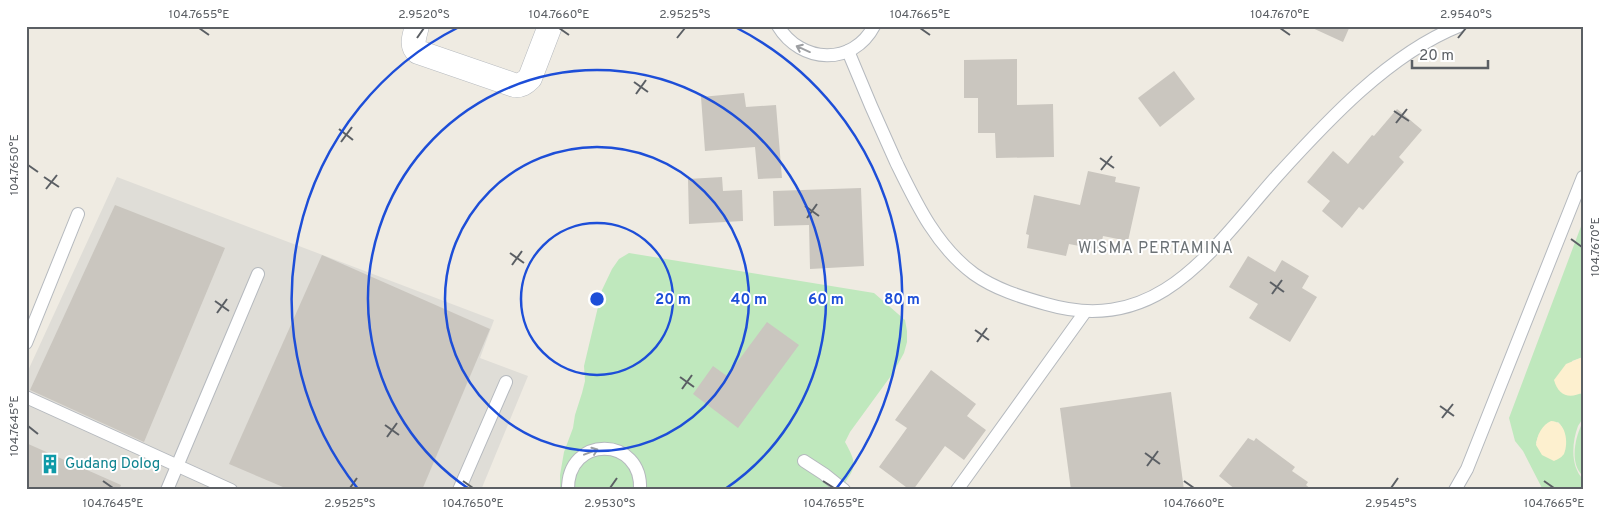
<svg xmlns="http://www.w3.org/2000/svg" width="1609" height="516" font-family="Overpass,sans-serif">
<rect width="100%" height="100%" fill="#efebe2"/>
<path fill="#dfddd7" d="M117 177 494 320 480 358 528 376 481 490H26V375Z"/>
<g fill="#bfe8bd" fill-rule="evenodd">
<path d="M1583 221V357L1572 361 1580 394 1583 392C1583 400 1585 412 1582 419 1581 422 1579 424 1578 426 1572 442 1570 466 1583 479V490H1543L1523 451 1515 441 1509 418ZM1558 422C1567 430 1567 447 1561 457L1536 443 1539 434Z"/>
<path d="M629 253 874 293 905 320 907 331V342L904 353 893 373 850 432 845 442C859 467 855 467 840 490H560V475L564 452 573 428 575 415 582 393 585 381 584 366 602 290 612 269 619 259Z"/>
<path d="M1583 422V476C1569 464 1575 436 1583 422Z"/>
</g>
<g fill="#fdf0cf">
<path d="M1583 357V392C1569 400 1558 395 1554 380L1566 364Z"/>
<path d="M1551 421C1566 421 1569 443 1564 454 1561 458 1558 459 1554 461L1542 455 1536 445C1537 435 1542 425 1551 421Z"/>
</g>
<g fill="#cac6bf">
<path d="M1308 26H1350L1343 42Z"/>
<path d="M1017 59V105L1053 104 1054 157 996 158 995 133H978V98H964V60Z"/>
<path d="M1174 71 1195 99 1160 127 1138 98Z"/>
<path d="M744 93 746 107 776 105 782 178 758 179 755 147 705 151 701 97Z"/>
<path d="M1397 109 1422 130 1399 157 1404 162 1363 210 1359 207 1342 228 1322 211 1330 201 1307 182 1333 151 1348 164 1372 135 1374 136Z"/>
<path d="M1088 171 1116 177 1115 182 1140 187 1128 241 1103 236 1100 250 1069 244 1066 256 1027 248 1029 235 1026 234 1034 195 1080 205Z"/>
<path d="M722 177 723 191 742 190 743 221 689 224 688 179Z"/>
<path d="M861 188 864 266 810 269 809 225 774 226 773 191Z"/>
<path d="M115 205 225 248 144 442 30 390Z"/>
<path d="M322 255 490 329 422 490H290L229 464Z"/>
<path d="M1248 256 1275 272 1282 260 1309 276 1302 288 1317 297 1290 342 1249 318 1258 304 1229 287Z"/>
<path d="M767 322 799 345 738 428 693 394 713 366 727 376Z"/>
<path d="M931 370 976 404 967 416 986 430 964 460 945 446 913 490H910L879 467 907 428 895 420Z"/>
<path d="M1171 392 1184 490H1071L1060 408Z"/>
<path d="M1248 438 1254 441 1256 438 1295 467 1292 471 1308 482 1306 485 1312 490H1236L1219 476Z"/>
<path d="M26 443 121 485 119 490H26Z"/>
</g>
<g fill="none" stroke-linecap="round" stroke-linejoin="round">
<defs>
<g id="service">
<path d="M778 26C801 64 853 66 874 26"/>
<path d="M848 51C863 88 879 125 896 162 916 203 936 246 974 274 995 289 1021 297 1046 304 1159 337 1212 249 1277 176 1327 121 1389 54 1459 26"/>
<path d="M26 343 78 214"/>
<path d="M26 397 231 490"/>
<path d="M804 461 824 474 844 490"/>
<path d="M167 490 258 274"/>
<path d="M459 490 506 382"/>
<path d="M568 490C567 434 643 436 640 490"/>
<path d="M957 490 1085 312"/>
<path d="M1455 490 1467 469 1583 177"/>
</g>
<path id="minor" d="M417 26C415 35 410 45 418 52L514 85C521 86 525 83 530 78L550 26"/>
</defs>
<use href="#service" stroke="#b5b9be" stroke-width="14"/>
<use href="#minor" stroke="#b5b9be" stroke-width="25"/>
<use href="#service" stroke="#fff" stroke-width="12"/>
<use href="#minor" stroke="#fff" stroke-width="24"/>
</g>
<defs><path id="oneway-shaft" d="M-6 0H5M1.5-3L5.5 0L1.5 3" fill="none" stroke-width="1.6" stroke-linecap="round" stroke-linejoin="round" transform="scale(1.25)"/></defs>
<g stroke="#9d9fa2">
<use href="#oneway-shaft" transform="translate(803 49) rotate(-156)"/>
<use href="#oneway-shaft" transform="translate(591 452) rotate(-21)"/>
</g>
<path fill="none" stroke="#5b5f64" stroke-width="2" d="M199 28 209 35M559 28 569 35M920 28 930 35M1280 28 1290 35M417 38 424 28M677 38 685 28M1458 38 1466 28M634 82 648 92M636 94 646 80M1394 111 1409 121M1396 123 1407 109M339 129 353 140M341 142 352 127M1100 158 1114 168M28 165 38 172M1101 170 1112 156M44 177 59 187M46 189 57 175M805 206 819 216M807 218 817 204M1571 239 1582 247M510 253 524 263M512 265 522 251M1270 282 1284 292M1272 294 1282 280M215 301 229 311M217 313 227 299M975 330 989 340M977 342 987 328M680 377 694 387M682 389 692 375M1440 406 1454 416M1442 418 1453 404M385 425 399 435M28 426 38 434M387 437 397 423M1145 453 1160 464M1147 466 1158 451M103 481 113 488M463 481 473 488M823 481 834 488M1184 481 1194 488M1544 481 1554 488M350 488 357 478M610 488 617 478M1391 488 1398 478"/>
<g fill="none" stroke="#1d4ed8" stroke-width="2.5">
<circle cx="597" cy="299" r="76"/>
<circle cx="597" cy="299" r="152"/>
<path d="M469 489A229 229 0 1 1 725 489"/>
<path d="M358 489A305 305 0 0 1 459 27M735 27A305 305 0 0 1 836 489"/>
</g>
<defs>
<symbol id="building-bare" viewBox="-9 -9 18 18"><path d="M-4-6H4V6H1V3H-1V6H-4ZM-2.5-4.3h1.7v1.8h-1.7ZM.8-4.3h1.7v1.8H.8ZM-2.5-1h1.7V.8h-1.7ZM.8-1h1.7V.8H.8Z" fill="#0f9aa8" stroke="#fff" stroke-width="2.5" paint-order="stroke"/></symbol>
</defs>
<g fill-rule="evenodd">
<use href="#building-bare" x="36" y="450" width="28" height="28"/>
</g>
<g text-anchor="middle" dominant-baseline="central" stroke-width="4" stroke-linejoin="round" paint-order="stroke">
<g font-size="15" fill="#0d838f" stroke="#fff" text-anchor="start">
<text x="65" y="464">Gudang Dolog</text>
</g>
<g font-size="16" letter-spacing="1" fill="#6c7276" stroke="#fff">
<text x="1156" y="249">WISMA PERTAMINA</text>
</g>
</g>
<circle cx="597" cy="299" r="8" fill="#1d4ed8" stroke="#fff" stroke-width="2.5"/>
<g font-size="15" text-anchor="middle" font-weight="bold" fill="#1d4ed8" stroke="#fff" stroke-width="4" stroke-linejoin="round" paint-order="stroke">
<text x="673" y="304">20 m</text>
<text x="749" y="304">40 m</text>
<text x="826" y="304">60 m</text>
<text x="902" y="304">80 m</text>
</g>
<rect width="1609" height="516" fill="none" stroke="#ffffff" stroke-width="55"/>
<path d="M1412 60v8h76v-8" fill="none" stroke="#5b5f64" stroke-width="2.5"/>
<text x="1419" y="60" font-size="15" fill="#5b5f64" stroke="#ffffff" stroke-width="4" paint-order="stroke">20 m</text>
<rect x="28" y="28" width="1554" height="460" fill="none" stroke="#5b5f64" stroke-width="2"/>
<g font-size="12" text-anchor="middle" fill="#5b5f64">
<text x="199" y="18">104.7655°E</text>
<text x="424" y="18">2.9520°S</text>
<text x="559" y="18">104.7660°E</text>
<text x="685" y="18">2.9525°S</text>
<text x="920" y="18">104.7665°E</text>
<text x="1280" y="18">104.7670°E</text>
<text x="1466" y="18">2.9540°S</text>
<text transform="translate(14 165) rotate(-90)" y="4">104.7650°E</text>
<text transform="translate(1595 247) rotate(-90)" y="4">104.7670°E</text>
<text transform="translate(14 426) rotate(-90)" y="4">104.7645°E</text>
<text x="113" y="507">104.7645°E</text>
<text x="350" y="507">2.9525°S</text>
<text x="473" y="507">104.7650°E</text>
<text x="610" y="507">2.9530°S</text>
<text x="834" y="507">104.7655°E</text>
<text x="1194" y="507">104.7660°E</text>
<text x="1391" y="507">2.9545°S</text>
<text x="1554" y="507">104.7665°E</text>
</g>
</svg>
